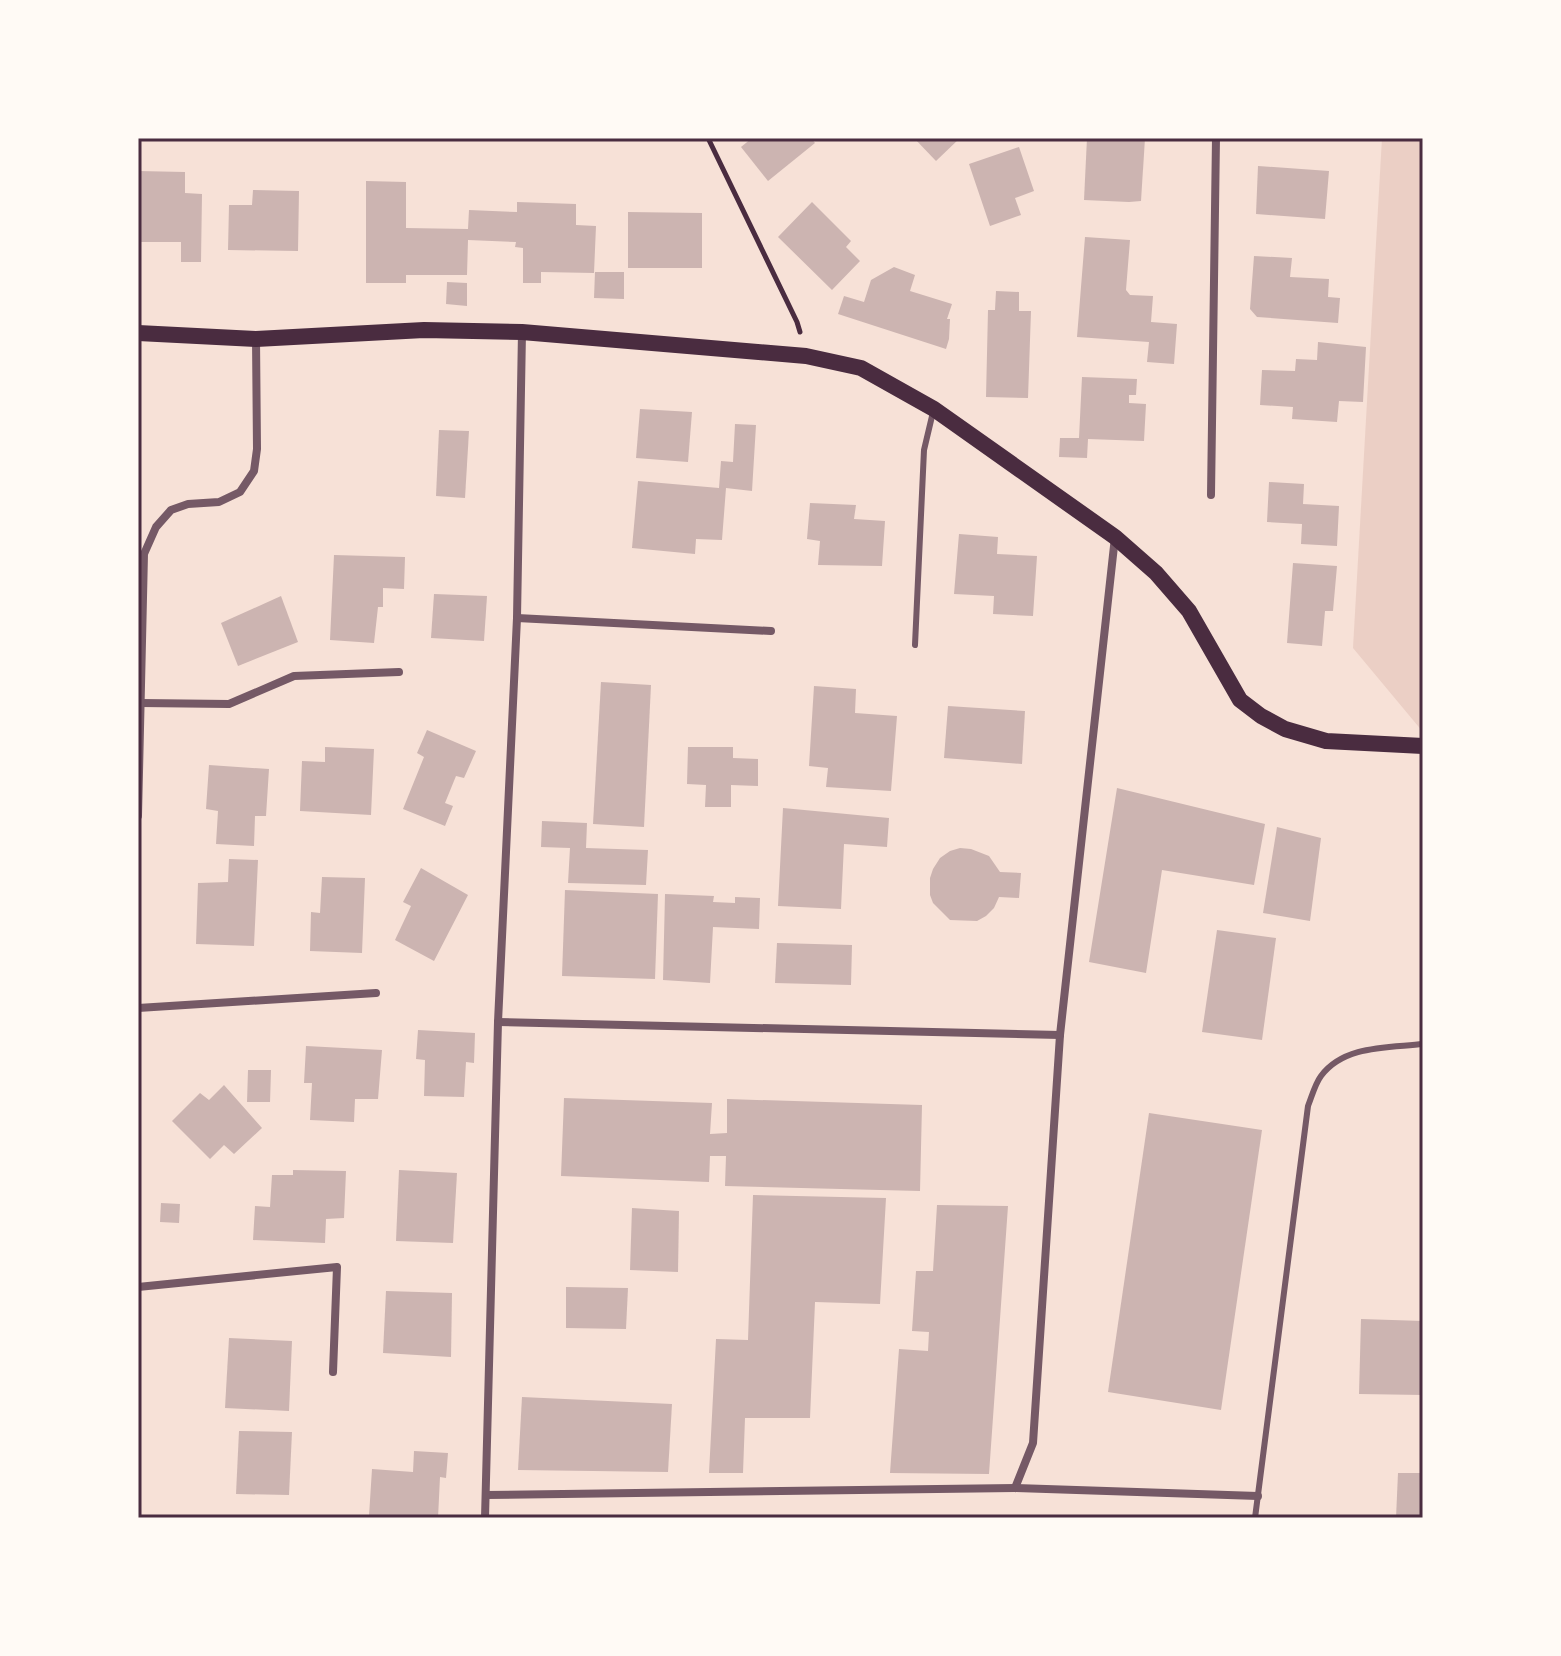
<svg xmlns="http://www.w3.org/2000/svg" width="1561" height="1656" font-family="Overpass,sans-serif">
<rect width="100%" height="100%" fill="#f7e1d7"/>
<path fill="#ebcfc5" d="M1382 138H1423V732L1353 648Z"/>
<g fill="#ccb4b1">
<path d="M752 138H811L815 143 768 181 741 147Z"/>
<path d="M914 138H960L936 161Z"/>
<path d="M1087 138H1145L1141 201 1129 202 1084 200Z"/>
<path d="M1019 147 1034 191 1015 198 1021 215 990 226 969 164Z"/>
<path d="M1258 166 1329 171 1325 219 1256 214Z"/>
<path d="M138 171 185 172V193L202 194 201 262H181V242H138Z"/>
<path d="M366 181 406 182V228L468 229 469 210 517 212V202L576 204V225L596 226 594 273 541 272V283H523V248L515 247 516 242 468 240 467 275H406V283H366Z"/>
<path d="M253 190 299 191 298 251 228 250 229 205H252Z"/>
<path d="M812 202 851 241 846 247 860 261 832 290 778 237Z"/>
<path d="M628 212 702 213V268H628Z"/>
<path d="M1085 237 1130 240 1126 290 1130 295 1153 296 1151 322 1177 324 1174 364 1147 362 1149 342 1077 337Z"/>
<path d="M1254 256 1292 258 1290 277 1329 279 1328 297 1340 298 1338 323 1257 317 1250 309Z"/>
<path d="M894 267 915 275 910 291 952 304 947 319H950L949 339 946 349 838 314 844 296 864 302 871 280Z"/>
<path d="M595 272H624V299L594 298Z"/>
<path d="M447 282 467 283V306L446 304Z"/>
<path d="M996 291 1019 292V311H1031L1028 398 986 397 988 310H995Z"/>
<path d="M1318 342 1366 347 1363 402 1339 401 1337 422 1292 419 1293 407 1260 405 1262 370 1295 371 1296 359 1317 360Z"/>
<path d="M1082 377 1137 379 1136 395H1129V403L1146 404 1144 441 1088 439 1087 458 1059 457 1060 438H1079Z"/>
<path d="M640 409 692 412 688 462 636 458Z"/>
<path d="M735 424 756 425 752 491 726 488 722 540 696 539 695 554 632 548 638 481 719 488 721 461 733 462Z"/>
<path d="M439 430 469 431 465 498 436 496Z"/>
<path d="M1269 482 1304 484 1303 504 1339 506 1337 546 1301 544 1302 524 1267 522Z"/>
<path d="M810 503 856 505 854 519 885 521 882 566 818 565 820 541 807 539Z"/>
<path d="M959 534 998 537 997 554 1037 556 1033 616 993 614 994 596 954 594Z"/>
<path d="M334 555 405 557 404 589 383 588V607H378L374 643 330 640Z"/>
<path d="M1293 563 1337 566 1333 611H1325L1322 646 1287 643Z"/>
<path d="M434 594 487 596 484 641 431 638Z"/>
<path d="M281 596 298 642 238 666 221 623Z"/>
<path d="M601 682 651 685 644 827 593 824Z"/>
<path d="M814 686 856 689 855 713 897 716 891 791 826 787 828 768 809 766Z"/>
<path d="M948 706 1025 711 1022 764 944 758Z"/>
<path d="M427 730 476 751 464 778 456 776 445 803 453 806 445 826 403 809 424 757 417 753Z"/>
<path d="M325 747 374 749 371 815 300 811 302 761 325 762Z"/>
<path d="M688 747H733V758L758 759V786L731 785V807H705L706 785 687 784Z"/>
<path d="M209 765 269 769 266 816H255L254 846 216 844 218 811 206 809Z"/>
<path d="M1117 788 1265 824 1254 885 1162 870 1146 973 1089 962Z"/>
<path d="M783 808 889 818 887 847 844 844 841 909 778 906Z"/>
<path d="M542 821 587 823 586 848 648 850 646 885 568 883 570 848 541 847Z"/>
<path d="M1277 827 1321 838 1310 921 1263 913Z"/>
<path d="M960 848 971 849 989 856 1000 872 1021 873 1019 898 999 897 994 908 986 916 977 921 950 920 933 903 930 895V878L933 869 940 858 950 851Z"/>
<path d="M229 859 258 860 254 946 196 944 198 883 228 882Z"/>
<path d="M421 868 468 895 434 961 395 940 411 906 403 902Z"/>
<path d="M322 877 365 878 362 953 310 951 311 912 320 913Z"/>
<path d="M565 890 658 894 655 979 562 976Z"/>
<path d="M665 894 714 896 713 902 735 903V897L760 898 759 929 713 927 710 983 663 980Z"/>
<path d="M1217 930 1276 938 1262 1040 1202 1032Z"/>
<path d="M777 943 852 945 851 985 775 983Z"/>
<path d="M418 1030 475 1033 474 1063 466 1062 464 1097 424 1096 425 1060 416 1059Z"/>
<path d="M306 1046 382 1050 378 1099H355L354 1122 310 1120 312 1083H304Z"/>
<path d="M248 1070H271L270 1102H247Z"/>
<path d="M224 1085 262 1128 234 1154 224 1145 210 1159 172 1121 200 1093 209 1100Z"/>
<path d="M564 1098 712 1103 710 1134 727 1133V1099L922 1105 920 1191 725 1186 726 1156H710L709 1182 561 1176Z"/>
<path d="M1149 1113 1262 1130 1221 1410 1108 1392Z"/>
<path d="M293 1170 346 1171 344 1218 326 1219 325 1243 253 1240 255 1206 270 1207 272 1175H293Z"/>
<path d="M399 1170 457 1173 453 1243 396 1241Z"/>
<path d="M753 1195 886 1198 880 1304 815 1302 810 1418H745L743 1473H709L716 1339 748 1340Z"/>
<path d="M161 1203 180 1204 179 1223 160 1222Z"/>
<path d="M937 1205 1008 1206 989 1474 890 1473 899 1349 928 1351 929 1332 912 1331 916 1271H933Z"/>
<path d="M632 1208 679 1211 678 1272 630 1270Z"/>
<path d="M566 1287 628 1288 626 1329 566 1328Z"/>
<path d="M386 1291 452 1293 451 1357 383 1353Z"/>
<path d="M1361 1319 1423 1321V1395L1359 1394Z"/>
<path d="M229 1338 292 1341 289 1411 225 1408Z"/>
<path d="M522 1397 672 1404 668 1472 518 1470Z"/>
<path d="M239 1431 292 1432 289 1495 236 1494Z"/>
<path d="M414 1451 448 1453 446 1478 440 1477 438 1518 369 1516 372 1469 413 1472Z"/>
<path d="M1398 1473H1423V1518H1396Z"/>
</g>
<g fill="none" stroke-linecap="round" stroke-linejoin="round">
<path stroke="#4a2c40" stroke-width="5" d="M708 138 797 322 800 332"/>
<g stroke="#755966" stroke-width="6">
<path d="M915 645 924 450 933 412"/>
<path d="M1255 1518 1308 1106C1312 1096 1315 1084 1321 1076 1344 1045 1388 1048 1423 1044"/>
</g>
<g stroke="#755966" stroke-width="8">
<path d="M1211 495 1216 138"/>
<path d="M517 618 771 631"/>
<path d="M141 703 229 704 294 676 399 672"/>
<path d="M138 816 144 554 156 527 171 510 188 504 219 502 240 492 254 471 257 449 256 339"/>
<path d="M138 1008 376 993"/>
<path d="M498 1022 1060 1035"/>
<path d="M138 1287 337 1267 333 1372"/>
<path d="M1015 1488 1033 1443 1060 1035 1115 537"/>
<path d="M486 1495 1015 1488 1258 1496"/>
<path d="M485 1518 498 1022 517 618 522 332"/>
</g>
<path stroke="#4a2c40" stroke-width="16" d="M138 333 256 339 424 330 522 332 806 356 861 368 934 409 1115 537 1156 573 1189 611 1240 700 1261 716 1285 729 1326 741 1423 746"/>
</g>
<rect width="1561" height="1656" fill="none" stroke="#fffaf5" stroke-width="280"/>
<rect x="140" y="140" width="1281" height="1376" fill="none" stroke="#4a2c40" stroke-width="3"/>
</svg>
